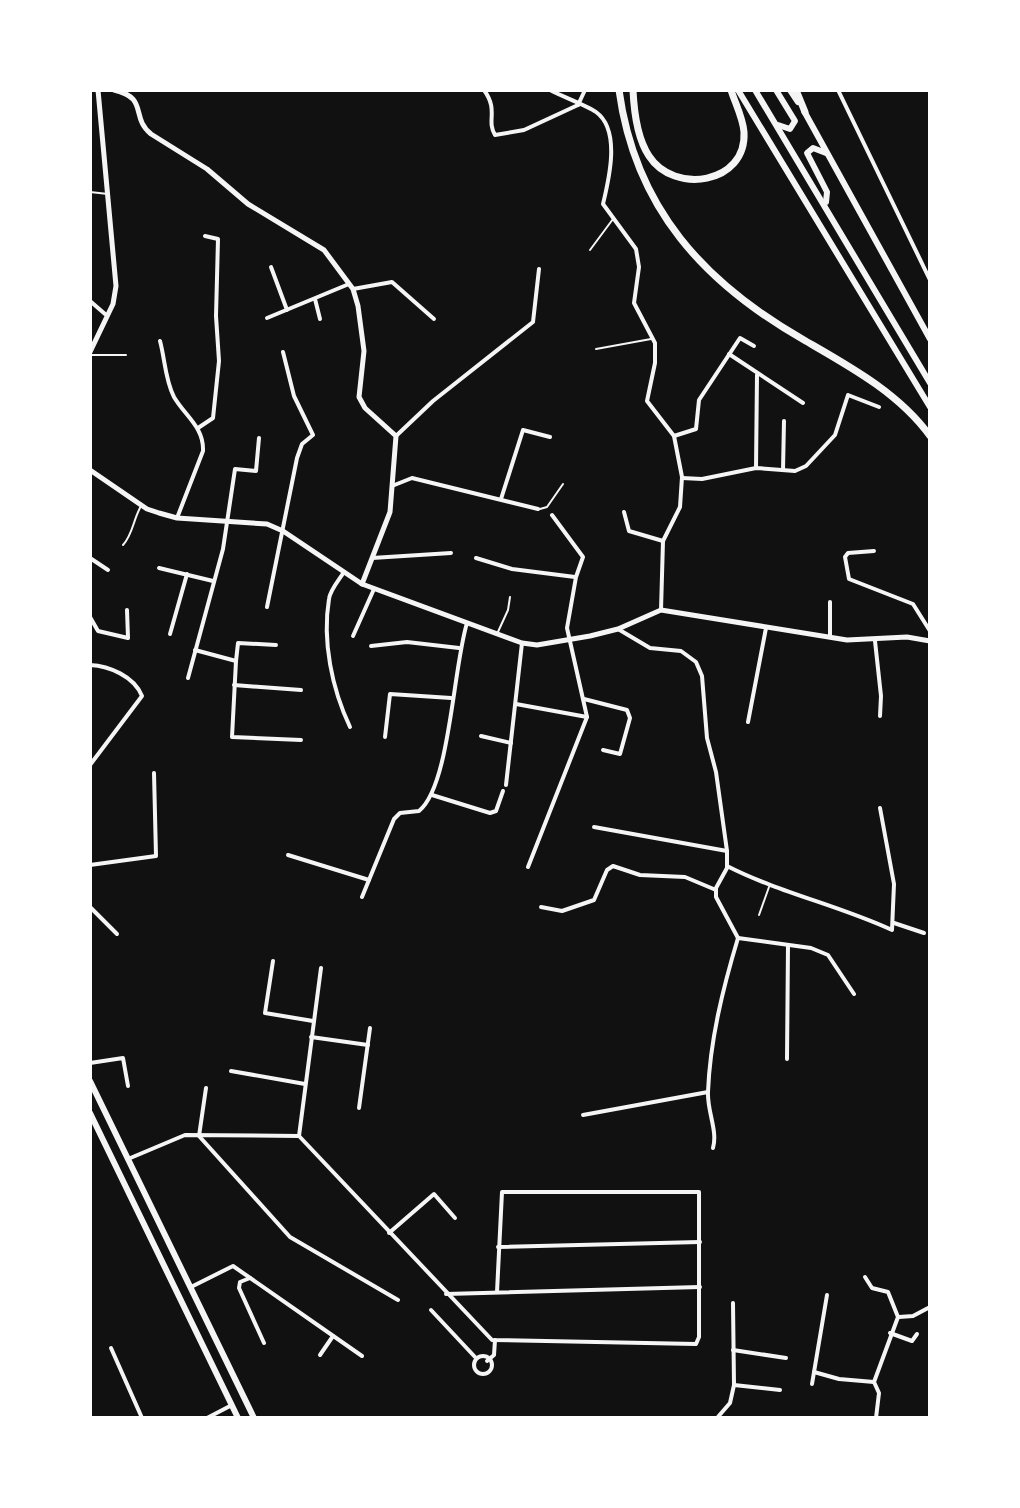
<svg xmlns="http://www.w3.org/2000/svg" width="1020" height="1508" font-family="Helvetica,sans-serif">
<rect width="100%" height="100%" fill="#111"/>
<g fill="none" stroke-linecap="round" stroke-linejoin="round">
<g stroke="#f5f5f5" stroke-width="2">
<path d="M90 192 108 194"/>
<path d="M590 250 613 219"/>
<path d="M596 349 651 339"/>
<path d="M90 355H126"/>
<path d="M540 509 547 507 563 484"/>
<path d="M123 545C133 534 133 520 141 506"/>
<path d="M497 634 508 610 510 597"/>
<path d="M759 915 769 887"/>
<path d="M839 1417 858 1418"/>
</g>
<g stroke="#f5f5f5" stroke-width="4">
<path d="M484 90C499 111 486 120 495 135L524 130 578 105"/>
<path d="M550 90C561 96 588 106 596 112 621 130 609 179 603 204L636 249 639 267 634 303 655 343V363L647 401 674 436 682 477 680 507 663 541 661 610"/>
<path d="M838 90 930 280"/>
<path d="M578 105 585 90"/>
<path d="M271 267 287 310"/>
<path d="M353 289 392 282 434 319"/>
<path d="M315 299 320 319"/>
<path d="M90 301 105 314"/>
<path d="M267 318 349 284"/>
<path d="M160 341C165 359 165 380 174 397 185 416 204 427 203 451L177 518"/>
<path d="M729 354 803 403"/>
<path d="M198 428 213 418 219 361 216 316 218 239 205 236"/>
<path d="M396 436 433 401 533 322 539 269"/>
<path d="M674 436 696 429 699 400 740 338 754 346"/>
<path d="M756 468 757 375"/>
<path d="M783 470 784 421"/>
<path d="M682 478 702 479 756 468 795 471 806 466 835 435 848 395 879 407"/>
<path d="M392 486 412 478 538 509"/>
<path d="M501 499 523 430 550 437"/>
<path d="M624 512 629 531 663 541"/>
<path d="M874 551 848 553 845 557 849 579 913 604 930 631"/>
<path d="M90 558 108 570"/>
<path d="M372 558 451 553"/>
<path d="M476 558 512 569 575 577"/>
<path d="M159 568 213 581"/>
<path d="M344 572C339 580 330 590 329 599 322 641 332 689 350 727"/>
<path d="M267 607 297 458 302 444 313 435 294 396 283 352"/>
<path d="M90 617 98 631 128 638 127 610"/>
<path d="M618 629 650 648 681 651 696 662 702 676 707 738 716 772 727 851V868L716 888V897L738 938"/>
<path d="M170 634 187 574"/>
<path d="M353 636 374 589"/>
<path d="M830 637V602"/>
<path d="M875 641 881 696 880 716"/>
<path d="M371 646 407 642 459 648"/>
<path d="M195 650 236 661 232 737 301 740"/>
<path d="M236 661 238 643 276 645"/>
<path d="M90 665C109 666 134 676 142 696L90 765"/>
<path d="M188 678 223 549 235 469 256 471 259 438"/>
<path d="M234 685 301 690"/>
<path d="M584 699 627 710 630 718 620 754 603 750"/>
<path d="M516 704 587 717"/>
<path d="M748 722 766 628"/>
<path d="M481 736 511 743"/>
<path d="M385 737 390 694 451 698"/>
<path d="M506 785 522 643"/>
<path d="M432 795 490 813 496 811 503 791"/>
<path d="M594 827 727 851"/>
<path d="M288 855 369 880"/>
<path d="M90 865 156 856 154 773"/>
<path d="M727 866C780 893 838 905 892 930L894 884 880 808"/>
<path d="M528 867 587 717 567 628 576 577 583 557 552 515"/>
<path d="M362 897 394 819 400 813 419 811C450 786 453 668 467 623"/>
<path d="M90 907 117 934"/>
<path d="M541 907 562 911 594 900 607 870 613 866 640 875 685 877 716 890"/>
<path d="M894 923 924 933"/>
<path d="M738 938 811 948 828 955 854 994"/>
<path d="M273 961 265 1013 313 1021"/>
<path d="M311 1037 368 1045"/>
<path d="M787 1059 788 945"/>
<path d="M90 1063 123 1058 128 1086"/>
<path d="M231 1071 305 1084"/>
<path d="M206 1088 199 1136 290 1237 398 1300"/>
<path d="M359 1108 370 1028"/>
<path d="M583 1115 708 1092"/>
<path d="M299 1136 492 1340 696 1344 699 1337V1192H502L497 1292"/>
<path d="M299 1136 321 968"/>
<path d="M713 1148C718 1131 707 1111 708 1092 710 1040 723 988 738 938"/>
<path d="M128 1159 185 1135 299 1136"/>
<path d="M389 1233 434 1194 455 1218"/>
<path d="M498 1247 700 1242"/>
<path d="M865 1277 872 1288 888 1292 898 1317 874 1382"/>
<path d="M250 1278 240 1282 239 1288 264 1343"/>
<path d="M191 1287 233 1266 362 1356"/>
<path d="M446 1294 700 1287"/>
<path d="M431 1310 475 1357"/>
<path d="M899 1317 913 1316 930 1307"/>
<path d="M890 1333 912 1341 917 1334"/>
<path d="M111 1348 142 1418"/>
<path d="M733 1350 786 1358"/>
<path d="M320 1355 333 1336"/>
<circle cx="483" cy="1365" r="9"/>
<path d="M487 1361 494 1355 495 1340"/>
<path d="M814 1372 839 1379 874 1382"/>
<path d="M874 1382 879 1393 876 1418"/>
<path d="M812 1384 827 1295"/>
<path d="M734 1385 780 1390"/>
<path d="M207 1418 232 1405"/>
<path d="M717 1418 730 1403 734 1385 733 1303"/>
</g>
<g stroke="#f5f5f5" stroke-width="5">
<path d="M114 90C149 98 130 117 151 134L207 169 248 204 324 250 353 289 358 306 364 351 359 397 365 408 396 436 390 512 362 584"/>
<path d="M90 352 113 304 116 286 98 90"/>
<path d="M90 470 147 509 159 513 177 518 267 524 283 531 362 584 522 643 537 645 590 636 618 629 661 610 847 640 907 637 930 641"/>
</g>
<g stroke="#f5f5f5" stroke-width="6">
<path d="M90 1081 254 1418"/>
<path d="M90 1113 238 1418"/>
</g>
<g stroke="#f5f5f5" stroke-width="6">
<path d="M738 90 930 407"/>
<path d="M755 90 930 383"/>
<path d="M776 90 795 121 790 129 778 125"/>
<path d="M790 90 798 102"/>
<path d="M804 111 930 339"/>
<path d="M826 202 827 192 807 153 813 148 826 153"/>
</g>
<g stroke="#f5f5f5" stroke-width="7">
<path d="M619 90C635 208 704 283 804 340 849 366 899 393 930 436"/>
<path d="M633 90C634 112 637 138 649 156 674 195 747 184 744 132 743 118 735 103 731 90"/>
<path d="M796 90 805 112"/>
</g>
</g>
<rect width="1020" height="1508" fill="none" stroke="#ffffff" stroke-width="184"/>
</svg>
